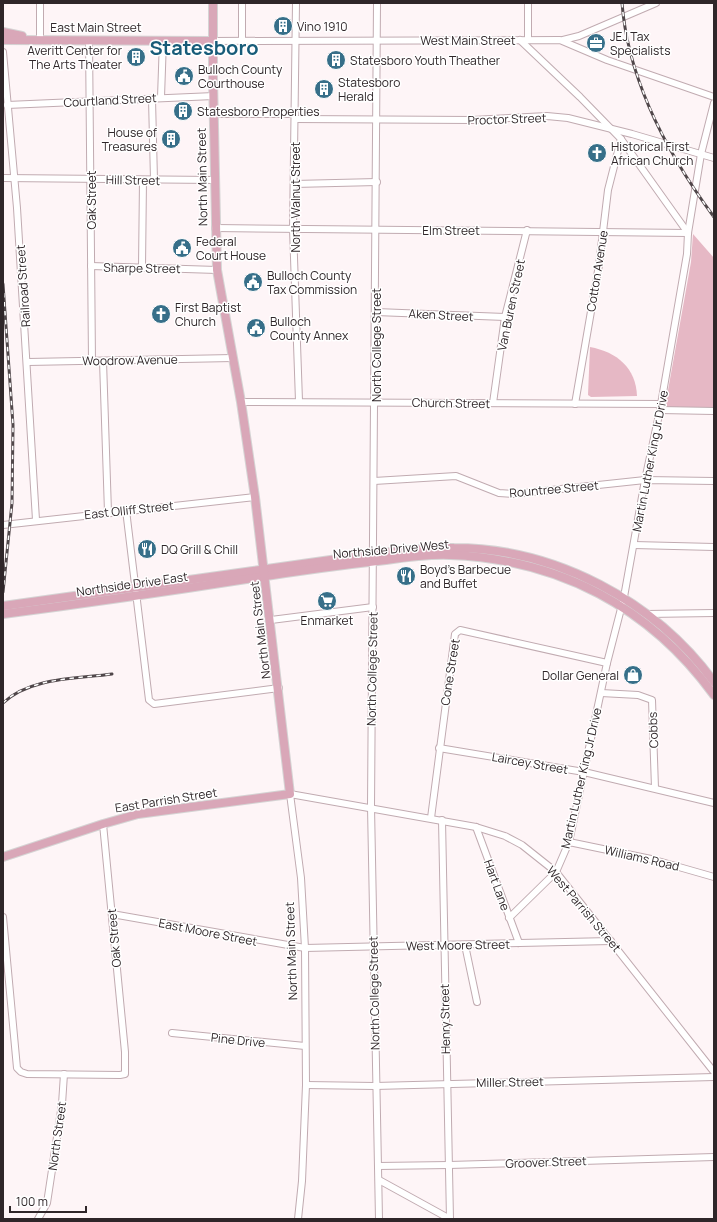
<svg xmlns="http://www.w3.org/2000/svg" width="717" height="1222" font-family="Manrope,sans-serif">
<rect width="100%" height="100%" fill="#fef5f7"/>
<g fill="#e6b8c5">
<path d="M693 234 714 258V408L665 407 691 262Z"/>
<path d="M590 347C617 352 636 368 637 396L591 397 588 395Z"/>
</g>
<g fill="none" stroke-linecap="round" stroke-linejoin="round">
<defs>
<g id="minor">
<path d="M40 3V39"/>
<path d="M296 3 293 229 299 401"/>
<path d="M377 3 371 807 379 1219"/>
<path d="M528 3V40"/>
<path d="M89 40 92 361"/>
<path d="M242 40V3"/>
<path d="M520 40 580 97 621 139 688 233"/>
<path d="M563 40 579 36 656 3"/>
<path d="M212 41 560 40 607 60 714 97"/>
<path d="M3 52 17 208 36 520"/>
<path d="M161 97 163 40"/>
<path d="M152 99 154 180"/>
<path d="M7 105 214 96"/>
<path d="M214 114H295"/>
<path d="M295 119 472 120 547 116 568 118 632 134 714 158"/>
<path d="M3 178 214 180"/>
<path d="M294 184 377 182"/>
<path d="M215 228 688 233"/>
<path d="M91 266 217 270"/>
<path d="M142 267 143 180"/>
<path d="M376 312 505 317"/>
<path d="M103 361 108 512"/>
<path d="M28 362 233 358"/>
<path d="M241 402 661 404"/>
<path d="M493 403 505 317 527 230"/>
<path d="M575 404 599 265 608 190 621 139"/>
<path d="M660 410 714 411"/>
<path d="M374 481 456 476 499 493 514 494 645 480 714 481"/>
<path d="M126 510 149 700 154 704 279 688"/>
<path d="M3 525 255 497"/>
<path d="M634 545 714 547"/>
<path d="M647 614 714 613"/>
<path d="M271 620 373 607"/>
<path d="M601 693 638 695 652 700 655 788"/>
<path d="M439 748 584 772 714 803"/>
<path d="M431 818 455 634 460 630 607 663"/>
<path d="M442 820 450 1219"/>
<path d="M476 827 519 943"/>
<path d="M569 842 651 859 714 877"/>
<path d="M112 914 305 948 611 941"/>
<path d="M3 917 17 1068 21 1072 27 1074 120 1075 125 1074V1052L103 824"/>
<path d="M509 918 556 872 569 842 607 663 624 597 645 480 660 410 687 254 688 233 701 154 714 103"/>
<path d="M465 945 477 1002"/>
<path d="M172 1033 305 1046"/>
<path d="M306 1085 375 1086 714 1077"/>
<path d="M378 1166 449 1165 714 1157"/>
<path d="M379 1180 450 1219"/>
<path d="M38 1219 47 1203 62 1104 64 1074"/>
<path d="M298 1219 302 1181 306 1085 305 948 301 878 290 794 476 827 505 836 522 845 556 872 714 1072"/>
</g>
<g id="major">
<path d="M3 32 22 36"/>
<path d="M3 40 212 41"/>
<path d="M3 606 373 554C400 551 427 547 454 548 555 548 655 601 714 682"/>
<path d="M3 614C87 603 170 591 253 578 297 571 341 565 386 560 407 557 429 554 450 555 559 559 650 607 714 695"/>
<path d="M3 857 103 824 138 814 290 794 255 497 241 402 217 270 213 78V3"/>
</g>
</defs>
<use href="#minor" stroke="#c1abb1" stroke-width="8"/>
<use href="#major" stroke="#d5d4d4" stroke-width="10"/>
<use href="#minor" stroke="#fff" stroke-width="6"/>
<use href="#major" stroke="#d9a7b8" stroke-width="8"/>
<defs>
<g id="rail">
<path d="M622 3C628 80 669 156 714 217"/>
<path d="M3 284 13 425 12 503 3 592"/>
<path d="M3 703C30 677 77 679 112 674"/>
</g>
</defs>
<use href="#rail" stroke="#50474a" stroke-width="3"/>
<use href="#rail" stroke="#fff" stroke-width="1.5" stroke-dasharray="4.5" stroke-linecap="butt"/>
</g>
<defs>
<symbol id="building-disc" viewBox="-11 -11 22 22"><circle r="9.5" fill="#376f89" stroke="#fff"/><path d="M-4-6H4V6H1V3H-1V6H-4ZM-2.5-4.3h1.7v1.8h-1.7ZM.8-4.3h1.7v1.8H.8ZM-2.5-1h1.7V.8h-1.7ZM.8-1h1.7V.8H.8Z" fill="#fff"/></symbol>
<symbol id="office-disc" viewBox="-11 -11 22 22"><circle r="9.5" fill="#376f89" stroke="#fff"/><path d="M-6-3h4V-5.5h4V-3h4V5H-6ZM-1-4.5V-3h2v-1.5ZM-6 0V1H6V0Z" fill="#fff"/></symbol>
<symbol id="civic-disc" viewBox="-11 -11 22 22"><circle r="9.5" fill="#376f89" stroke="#fff"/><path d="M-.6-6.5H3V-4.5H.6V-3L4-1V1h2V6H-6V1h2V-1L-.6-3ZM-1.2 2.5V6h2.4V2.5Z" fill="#fff"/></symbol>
<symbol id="church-disc" viewBox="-11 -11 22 22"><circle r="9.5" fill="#376f89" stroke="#fff"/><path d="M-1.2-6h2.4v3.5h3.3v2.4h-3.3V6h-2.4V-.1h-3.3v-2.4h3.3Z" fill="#fff"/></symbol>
<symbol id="restaurant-disc" viewBox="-11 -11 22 22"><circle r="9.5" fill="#376f89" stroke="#fff"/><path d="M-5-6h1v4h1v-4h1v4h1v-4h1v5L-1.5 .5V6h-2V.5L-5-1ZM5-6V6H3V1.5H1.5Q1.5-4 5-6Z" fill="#fff"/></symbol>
<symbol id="supermarket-disc" viewBox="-11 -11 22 22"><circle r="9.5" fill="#376f89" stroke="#fff"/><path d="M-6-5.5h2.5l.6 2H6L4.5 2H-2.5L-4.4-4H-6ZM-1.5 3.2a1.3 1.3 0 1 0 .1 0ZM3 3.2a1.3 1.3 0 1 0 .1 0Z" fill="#fff"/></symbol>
<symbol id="shop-disc" viewBox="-11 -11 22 22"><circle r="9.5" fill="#376f89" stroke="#fff"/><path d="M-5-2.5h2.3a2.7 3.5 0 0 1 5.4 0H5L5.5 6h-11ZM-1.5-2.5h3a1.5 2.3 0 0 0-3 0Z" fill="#fff"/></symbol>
</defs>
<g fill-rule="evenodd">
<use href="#building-disc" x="272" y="15" width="22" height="22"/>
<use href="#office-disc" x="585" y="32" width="22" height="22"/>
<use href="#building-disc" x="125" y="46" width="22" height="22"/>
<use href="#building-disc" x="325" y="49" width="22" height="22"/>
<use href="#civic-disc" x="173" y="65" width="22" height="22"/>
<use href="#building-disc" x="313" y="78" width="22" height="22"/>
<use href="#building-disc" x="172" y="100" width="22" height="22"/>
<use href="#building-disc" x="160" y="128" width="22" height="22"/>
<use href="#church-disc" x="586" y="142" width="22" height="22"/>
<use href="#civic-disc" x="171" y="237" width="22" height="22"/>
<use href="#civic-disc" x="242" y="271" width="22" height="22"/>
<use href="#church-disc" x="150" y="303" width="22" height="22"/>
<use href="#civic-disc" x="245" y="317" width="22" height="22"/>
<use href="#restaurant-disc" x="136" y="538" width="22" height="22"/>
<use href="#restaurant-disc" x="395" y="565" width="22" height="22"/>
<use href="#supermarket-disc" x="316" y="590" width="22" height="22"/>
<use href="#shop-disc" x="622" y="664" width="22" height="22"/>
</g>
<g text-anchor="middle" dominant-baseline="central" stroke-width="3" stroke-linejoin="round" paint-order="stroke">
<g font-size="12" fill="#2f2629" stroke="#fff" text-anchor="start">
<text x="297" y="26">Vino 1910</text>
<text x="610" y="36">JEJ Tax<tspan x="610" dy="14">Specialists</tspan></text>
<text x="122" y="50" text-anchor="end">Averitt Center for<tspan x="122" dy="14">The Arts Theater</tspan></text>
<text x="350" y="60">Statesboro Youth Theather</text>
<text x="198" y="69">Bulloch County<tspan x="198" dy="14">Courthouse</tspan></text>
<text x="338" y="82">Statesboro<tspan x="338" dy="14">Herald</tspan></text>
<text x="197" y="111">Statesboro Properties</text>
<text x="157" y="132" text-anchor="end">House of<tspan x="157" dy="14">Treasures</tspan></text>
<text x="611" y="146">Historical First<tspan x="611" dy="14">African Church</tspan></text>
<text x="196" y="241">Federal<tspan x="196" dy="14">Court House</tspan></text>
<text x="267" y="275">Bulloch County<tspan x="267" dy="14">Tax Commission</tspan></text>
<text x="175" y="307">First Baptist<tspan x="175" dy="14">Church</tspan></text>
<text x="270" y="321">Bulloch<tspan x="270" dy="14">County Annex</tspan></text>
<text x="161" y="549">DQ Grill &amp; Chill</text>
<text x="420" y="569">Boyd's Barbecue<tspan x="420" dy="14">and Buffet</tspan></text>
<text x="327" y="620" text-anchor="middle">Enmarket</text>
<text x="619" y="675" text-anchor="end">Dollar General</text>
</g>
<g font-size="12" fill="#2f2629" stroke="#fff">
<text x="96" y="27">East Main Street</text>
<text x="468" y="40">West Main Street</text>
<text transform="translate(110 100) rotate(-3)">Courtland Street</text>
<text transform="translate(507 119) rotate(-2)">Proctor Street</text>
<text transform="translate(202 177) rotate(-91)">North Main Street</text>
<text transform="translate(133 180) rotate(1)">Hill Street</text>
<text transform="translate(295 197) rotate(-90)">North Walnut Street</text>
<text transform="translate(91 200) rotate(-90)">Oak Street</text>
<text x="451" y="230">Elm Street</text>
<text transform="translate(142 268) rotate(1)">Sharpe Street</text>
<text transform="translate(597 271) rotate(-81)">Cotton Avenue</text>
<text transform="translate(23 286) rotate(-94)">Railroad Street</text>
<text transform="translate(511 305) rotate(-78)">Van Buren Street</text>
<text transform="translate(441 315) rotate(3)">Aken Street</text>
<text transform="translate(376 345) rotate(-90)">North College Street</text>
<text transform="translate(130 360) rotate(-1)">Woodrow Avenue</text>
<text transform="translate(451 403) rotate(1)">Church Street</text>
<text transform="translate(650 461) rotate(-79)">Martin Luther King Jr Drive</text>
<text transform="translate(554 489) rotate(-5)">Rountree Street</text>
<text transform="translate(129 510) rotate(-6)">East Olliff Street</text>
<text transform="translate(391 549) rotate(-5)">Northside Drive West</text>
<text transform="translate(132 584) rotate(-8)">Northside Drive East</text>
<text transform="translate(260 630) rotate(-97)">North Main Street</text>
<text transform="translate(372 669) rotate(-89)">North College Street</text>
<text transform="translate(450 672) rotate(-81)">Cone Street</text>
<text transform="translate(653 730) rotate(-92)">Cobbs</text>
<text transform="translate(530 763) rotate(10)">Laircey Street</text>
<text transform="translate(581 778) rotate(-77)">Martin Luther King Jr Drive</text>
<text transform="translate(166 800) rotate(-9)">East Parrish Street</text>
<text transform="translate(642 858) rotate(13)">Williams Road</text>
<text transform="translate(497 885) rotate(70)">Hart Lane</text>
<text transform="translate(584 909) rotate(50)">West Parrish Street</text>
<text transform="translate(208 932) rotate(11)">East Moore Street</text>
<text transform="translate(114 938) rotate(-95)">Oak Street</text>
<text transform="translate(458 945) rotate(-1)">West Moore Street</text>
<text transform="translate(291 951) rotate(-92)">North Main Street</text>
<text transform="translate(374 993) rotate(-91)">North College Street</text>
<text transform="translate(445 1019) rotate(-91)">Henry Street</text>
<text transform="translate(238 1040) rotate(6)">Pine Drive</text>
<text transform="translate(510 1082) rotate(-1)">Miller Street</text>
<text transform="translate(57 1136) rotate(-82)">North Street</text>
<text transform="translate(546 1162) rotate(-2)">Groover Street</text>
</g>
<g font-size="20" font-weight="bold" fill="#185c79" stroke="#fff">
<text x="204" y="47">Statesboro</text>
</g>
</g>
<rect width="717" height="1222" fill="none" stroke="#2f2629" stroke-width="8"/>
<path d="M10 1206v6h76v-6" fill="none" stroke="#2f2629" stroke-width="2"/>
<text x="16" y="1206" font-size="12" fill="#2f2629" stroke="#ffffff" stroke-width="3" paint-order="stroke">100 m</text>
</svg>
